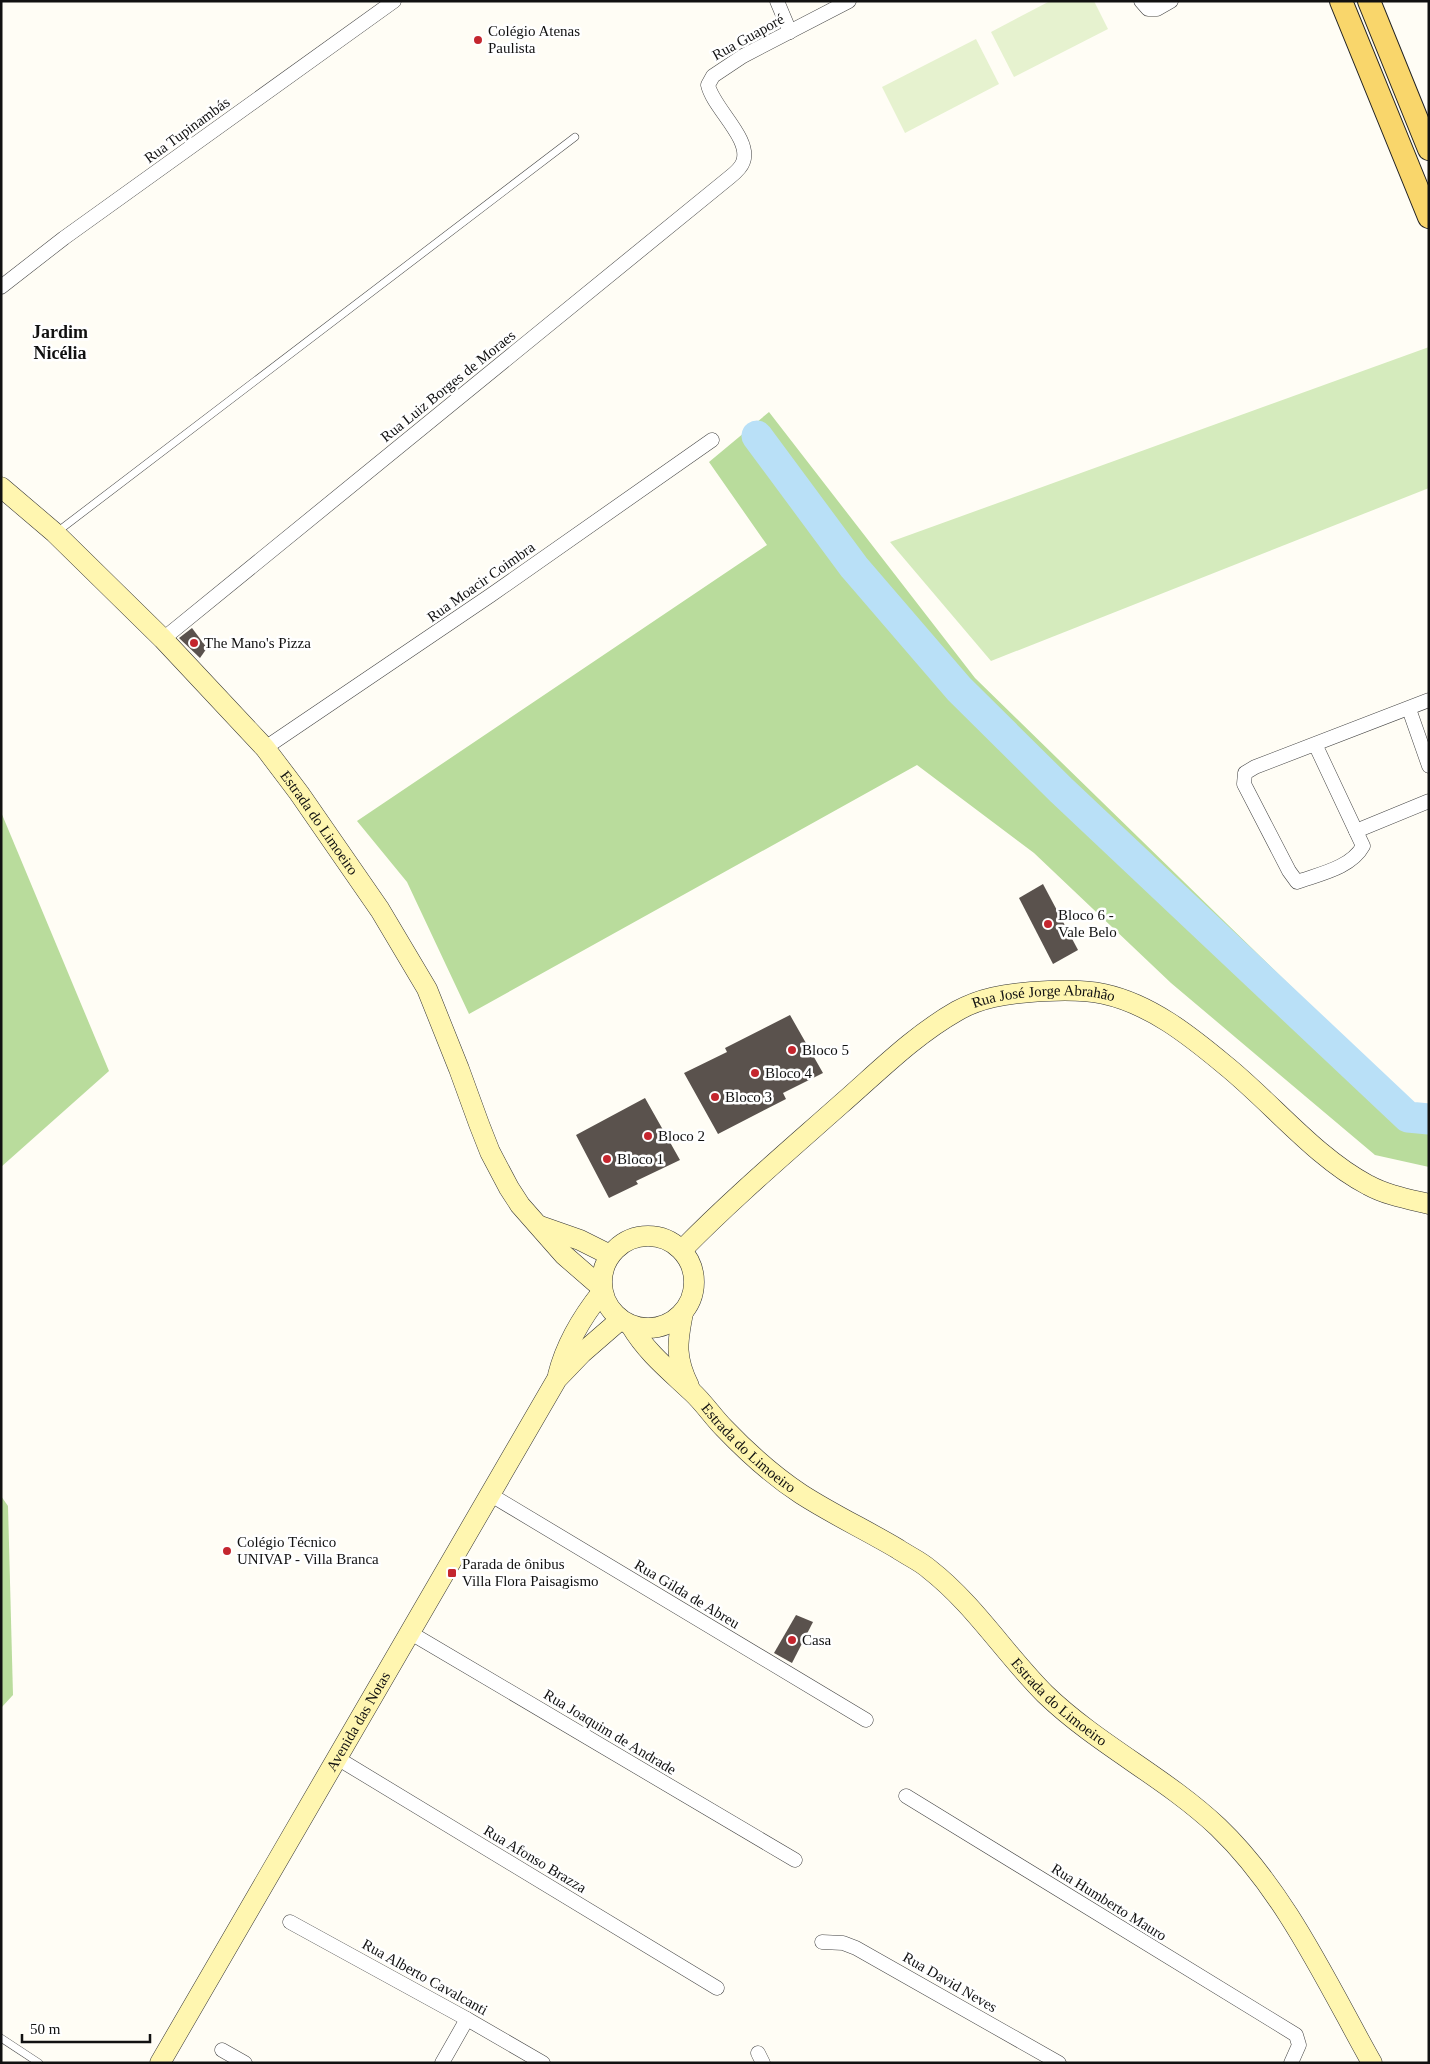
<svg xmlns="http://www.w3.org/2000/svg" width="1430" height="2064" font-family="'Times New Roman',serif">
<rect width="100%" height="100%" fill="#fffdf5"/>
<path fill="#d5ebbd" d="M1429 347V488L991 661 890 542Z"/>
<g fill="#b9dc9c">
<path d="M769 412 975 678 1429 1121V1167L1375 1155 1171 983 1034 853 917 765 469 1014 407 882 357 821 767 545 709 462Z"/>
<path d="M1 812 109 1071 1 1167Z"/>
<path d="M1 1496 8 1506 13 1695 1 1708Z"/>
</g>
<g fill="#e6f2cf">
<path d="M1050 1H1094L1108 29 1014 77 991 32Z"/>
<path d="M976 39 999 84 905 133 882 87Z"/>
</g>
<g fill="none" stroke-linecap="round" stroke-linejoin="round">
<path stroke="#b9e0f7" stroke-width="31" d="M757 436 854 567 959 689 1061 790 1408 1117 1429 1119"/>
</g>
<g fill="#5a524d">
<path d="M192 628 207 648 200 658 179 638Z"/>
<path d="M1043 884 1078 950 1053 964 1019 898Z"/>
<path d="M790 1015 823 1073 783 1093 786 1099 718 1134 684 1073 727 1052 725 1048Z"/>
<path d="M645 1098 680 1160 636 1181 638 1184 609 1198 576 1135Z"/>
<path d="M796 1615 813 1622 792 1663 774 1653Z"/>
</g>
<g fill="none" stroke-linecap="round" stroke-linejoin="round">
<defs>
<g id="service">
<path d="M57 532 575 137"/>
<path d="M1 2038 39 2063"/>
</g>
<g id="minor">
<path d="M777 1 790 32"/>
<path d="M1141 1 1148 9H1157L1171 1"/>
<path d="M1 287 64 238 394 1"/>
<path d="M163 639 730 177C735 173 741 168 743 162 752 139 713 108 708 85L713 76 743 56 849 1"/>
<path d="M1409 709 1429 766"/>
<path d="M1315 744 1363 846C1351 868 1319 874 1297 882L1289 871 1244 784 1245 773 1255 767 1429 700"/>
<path d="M265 748 491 595 712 440"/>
<path d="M1356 831 1429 801"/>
<path d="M491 1495 866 1720"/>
<path d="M409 1632 795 1860"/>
<path d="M337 1758 717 1988"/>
<path d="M906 1796 1296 2035 1299 2045 1291 2063"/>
<path d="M290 1922 467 2019 543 2063"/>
<path d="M822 1942 843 1943 856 1948 1059 2063"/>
<path d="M222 2050 245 2063"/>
<path d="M758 2053 763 2063"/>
<path d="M442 2063 467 2019"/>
</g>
<g id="secondary">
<path id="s1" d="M1 487 55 533 163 639 265 748 299 793 380 910 427 989 459 1069 479 1124 490 1152 509 1188 520 1205 564 1255 602 1288"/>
<path d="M540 1226 580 1240 610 1255"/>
<circle cx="648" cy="1282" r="46"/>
<path id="s2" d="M682 1250C732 1199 786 1153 840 1105 878 1072 913 1036 957 1011 980 998 1005 994 1031 992 1055 990 1081 989 1104 994 1150 1004 1189 1035 1225 1065 1271 1102 1316 1158 1368 1185 1386 1195 1408 1199 1429 1204"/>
<path d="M683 1313C677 1343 675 1358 689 1386"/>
<path id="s3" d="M631 1326C647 1353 670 1371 692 1392 704 1403 713 1417 724 1428 747 1452 772 1475 801 1494 832 1514 866 1530 898 1549 908 1556 920 1561 929 1569 974 1604 1005 1654 1045 1694 1098 1745 1165 1777 1218 1827 1285 1891 1327 1983 1372 2063"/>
<path d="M558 1375C566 1343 582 1317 602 1292"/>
<path id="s4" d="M160 2063 557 1379 582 1353 620 1320"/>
</g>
<g id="primary">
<path d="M1341 1 1429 217"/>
<path d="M1369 1 1429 149"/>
</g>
</defs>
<use href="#service" stroke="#444" stroke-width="8"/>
<use href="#minor" stroke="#444" stroke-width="15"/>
<use href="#secondary" stroke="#333" stroke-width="21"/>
<use href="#primary" stroke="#222" stroke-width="24"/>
<use href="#service" stroke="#fff" stroke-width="7"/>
<use href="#minor" stroke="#fff" stroke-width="14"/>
<use href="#secondary" stroke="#fff6b0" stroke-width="20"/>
<use href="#primary" stroke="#f9d66b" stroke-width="22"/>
</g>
<g fill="#c4262e" stroke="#fff" stroke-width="2">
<circle cx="478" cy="40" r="5"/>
<circle cx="194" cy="643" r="5"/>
<circle cx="1048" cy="924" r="5"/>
<circle cx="792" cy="1050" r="5"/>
<circle cx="755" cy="1073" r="5"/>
<circle cx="715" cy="1097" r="5"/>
<circle cx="648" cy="1136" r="5"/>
<circle cx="607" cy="1159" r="5"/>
<circle cx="227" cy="1551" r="5"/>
<rect x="447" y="1568" width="10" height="10" rx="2.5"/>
<circle cx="792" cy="1640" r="5"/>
</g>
<g text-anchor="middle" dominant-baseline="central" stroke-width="5" stroke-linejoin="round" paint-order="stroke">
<g font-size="15" fill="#111" stroke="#fff" text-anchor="start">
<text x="488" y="31">Colégio Atenas<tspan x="488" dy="17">Paulista</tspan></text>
<text x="204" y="643">The Mano's Pizza</text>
<text x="1058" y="915">Bloco 6 -<tspan x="1058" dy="17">Vale Belo</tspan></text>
<text x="802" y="1050">Bloco 5</text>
<text x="765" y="1073">Bloco 4</text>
<text x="725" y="1097">Bloco 3</text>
<text x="658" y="1136">Bloco 2</text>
<text x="617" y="1159">Bloco 1</text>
<text x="237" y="1542">Colégio Técnico<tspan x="237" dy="17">UNIVAP - Villa Branca</tspan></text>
<text x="462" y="1564">Parada de ônibus<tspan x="462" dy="17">Villa Flora Paisagismo</tspan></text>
<text x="802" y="1640">Casa</text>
</g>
<g font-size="15" fill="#111" stroke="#fff">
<text transform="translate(748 37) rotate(-29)">Rua Guaporé</text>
<text transform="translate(187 130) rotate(-36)">Rua Tupinambás</text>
<text transform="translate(448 386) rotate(-39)">Rua Luiz Borges de Moraes</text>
<text transform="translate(481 582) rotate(-35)">Rua Moacir Coimbra</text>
<text stroke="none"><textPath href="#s1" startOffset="464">Estrada do Limoeiro</textPath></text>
<text stroke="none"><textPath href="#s2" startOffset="454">Rua José Jorge Abrahão</textPath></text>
<text stroke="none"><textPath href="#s3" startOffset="170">Estrada do Limoeiro</textPath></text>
<text transform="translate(687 1594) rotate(31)">Rua Gilda de Abreu</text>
<text stroke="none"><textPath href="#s3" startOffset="575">Estrada do Limoeiro</textPath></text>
<text stroke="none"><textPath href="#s4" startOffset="395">Avenida das Notas</textPath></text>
<text transform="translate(610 1732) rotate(31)">Rua Joaquim de Andrade</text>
<text transform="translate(535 1859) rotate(31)">Rua Afonso Brazza</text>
<text transform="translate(1109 1902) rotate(32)">Rua Humberto Mauro</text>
<text transform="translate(425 1977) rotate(29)">Rua Alberto Cavalcanti</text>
<text transform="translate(950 1982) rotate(30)">Rua David Neves</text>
</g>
<g font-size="18" font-weight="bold" fill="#111" stroke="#fff">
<text x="60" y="332">Jardim<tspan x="60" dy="21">Nicélia</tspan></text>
</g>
</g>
<rect width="1430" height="2064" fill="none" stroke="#111111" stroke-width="5"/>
<path d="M22 2034v8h128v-8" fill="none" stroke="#111111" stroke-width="2.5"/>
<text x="30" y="2034" font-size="15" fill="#111111" stroke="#ffffff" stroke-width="4" paint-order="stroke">50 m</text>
</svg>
